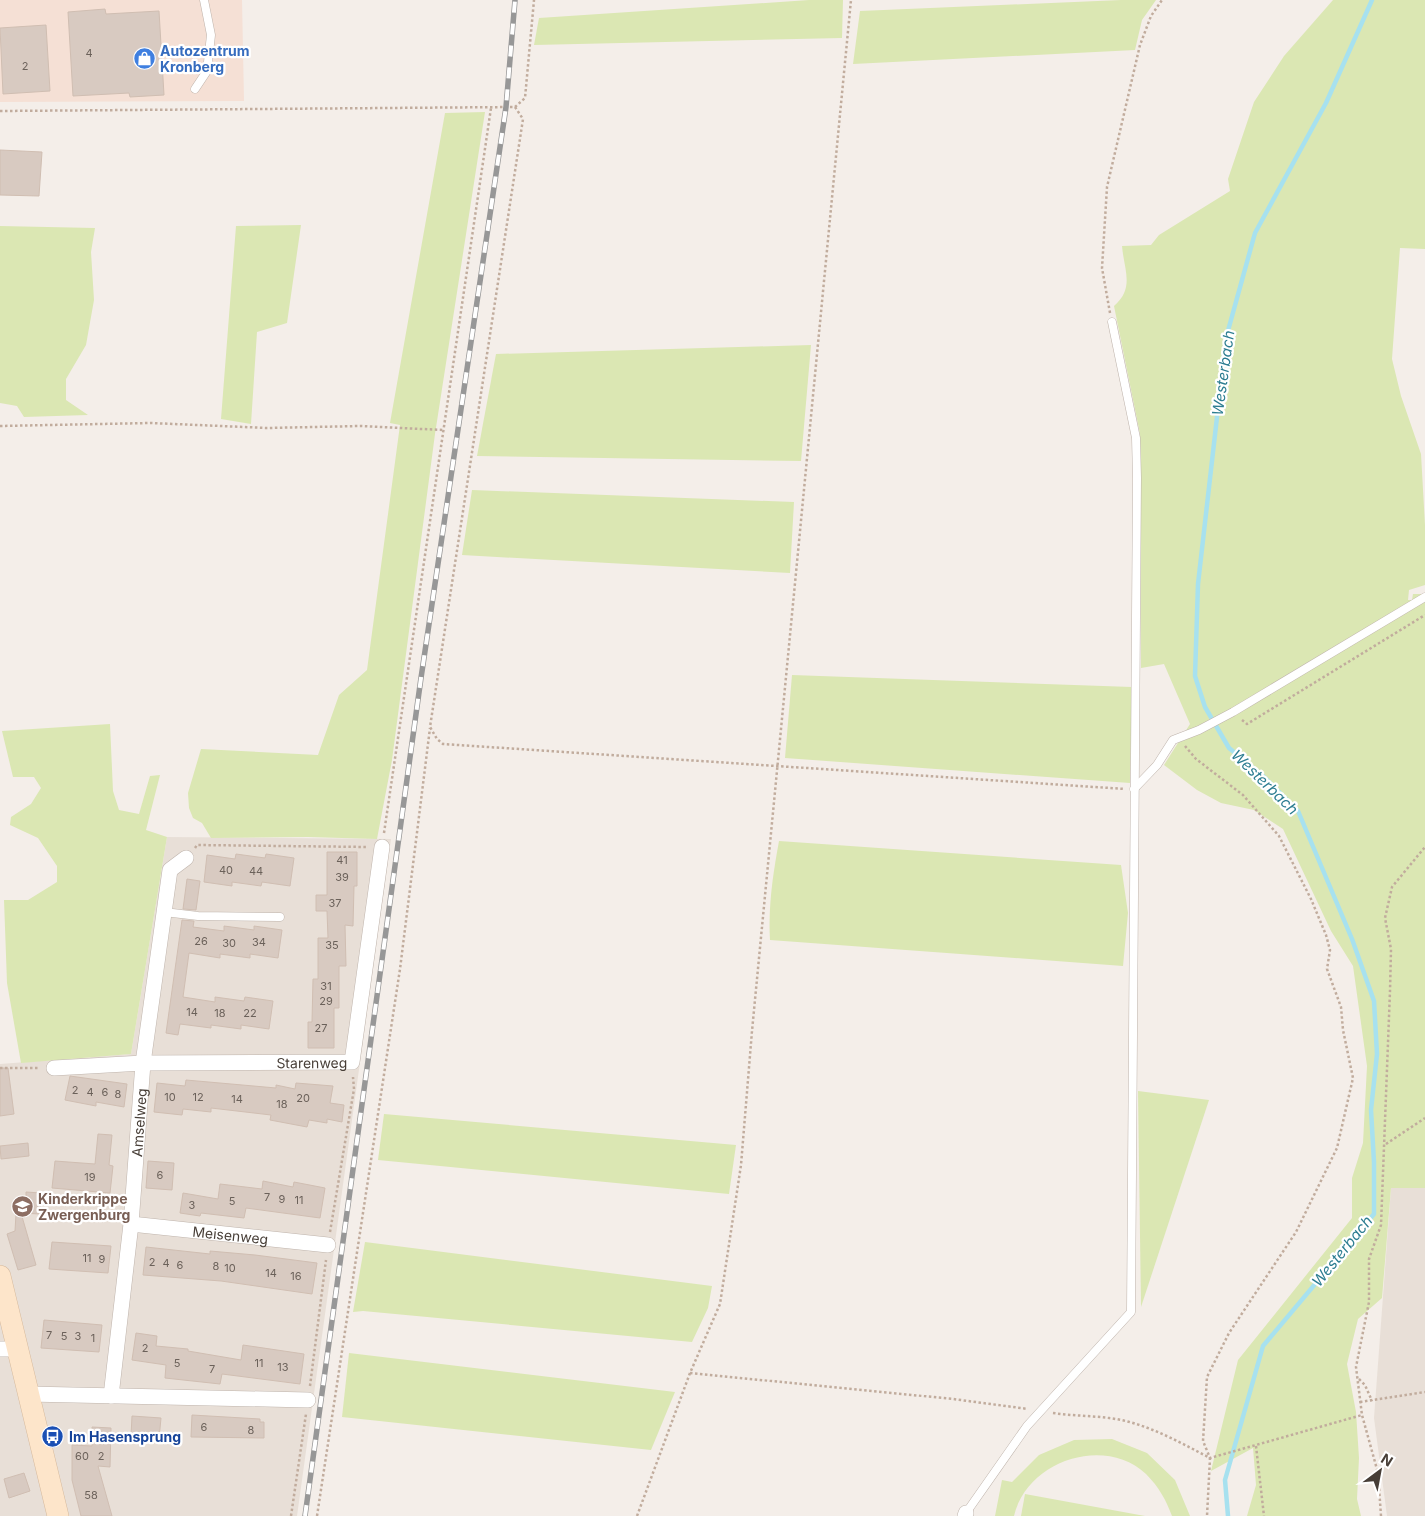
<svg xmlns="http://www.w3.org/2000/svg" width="1425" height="1516" font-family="Inter,sans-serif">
<rect width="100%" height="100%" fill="#f4eee9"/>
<g fill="#e8dfd7">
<path d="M167 837 391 839 297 1516H0V1064L131 1054Z"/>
<path d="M1391 1188H1425V1516H1387L1374 1418Z"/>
</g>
<path fill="#f5e0d5" d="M0 0H242L244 101 0 102Z"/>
<g fill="#dbe7b3">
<path d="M809 0H843L842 38 534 45 539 18Z"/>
<path d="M1121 0H1156L1142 20 1135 50 853 64 860 11Z"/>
<path d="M1333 0H1425V249L1400 248 1392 359 1401 396 1421 454 1425 525V585L1409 590 1408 600H1412L1413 594H1425V1188H1391L1382 1298 1358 1319 1347 1364 1356 1412 1359 1458 1357 1499 1361 1516H1247L1256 1485 1253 1448 1211 1471 1238 1360 1352 1218V1178L1363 1143 1367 1066 1353 966 1331 931 1283 829 1254 810 1221 803 1197 790 1164 765 1190 724 1164 664 1141 668 1140 434 1114 306C1135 288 1124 270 1122 246L1151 245 1159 235 1230 191 1228 179 1254 102 1284 56Z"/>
<path d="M485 112 435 434 392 760 377 839 308 837 211 838 202 823 193 818 189 808 188 793 201 749 318 755 339 695 367 670 400 425 390 423 445 113Z"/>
<path d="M301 225 287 323 257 332 251 424 221 419 236 226Z"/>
<path d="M0 226 95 228 91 252 94 300 86 345 66 379V400L88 415 24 417 17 406 0 403Z"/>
<path d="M811 345 801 461 477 456 496 354Z"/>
<path d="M472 490 794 502 790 573 462 555Z"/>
<path d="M792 675 1132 687 1130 783 785 758Z"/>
<path d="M110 724 113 791 119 810 139 814 150 776 160 775 146 830 167 837 131 1054 21 1063 7 983 4 900H28L57 882V866L38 838 10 825 11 817 31 804 41 788 34 777H13L2 731Z"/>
<path d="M779 841 1121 865 1128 913 1123 966 770 940C768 906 773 874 779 841Z"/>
<path d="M1138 1091 1209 1100 1141 1307Z"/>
<path d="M384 1114 736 1145 729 1194 378 1160Z"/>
<path d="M365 1242 712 1286 708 1308 692 1342 363 1311 353 1312Z"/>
<path d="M349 1353 675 1392 651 1450 342 1417Z"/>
<path d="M1112 1439 1147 1453 1175 1480 1190 1516H1172C1166 1500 1159 1487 1146 1474 1104 1435 1027 1461 1014 1516H995L1002 1480 1012 1482 1039 1455 1074 1440Z"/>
<path d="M1025 1494 1145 1516H1021Z"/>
</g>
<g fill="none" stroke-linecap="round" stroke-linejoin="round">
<path stroke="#a7e1ef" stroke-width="4.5" d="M1228 1516 1225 1480 1263 1346 1374 1214V1162L1371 1110 1377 1054 1374 1001 1352 939 1298 811 1263 776 1229 748 1205 707 1195 676 1198 584 1226 338 1255 233 1326 103 1372 0"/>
</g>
<g fill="#d8cac1" stroke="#d0beb2">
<path d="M105 9 106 14 159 11 164 95 130 97 129 93 73 96 68 12Z"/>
<path d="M46 25 50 91 3 94 0 28Z"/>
<path d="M0 150 42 152 39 196 0 195Z"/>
<path d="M327 852H357V886H354L353 926 345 925 346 966H339V1008H334V1048H308V1022H312L313 979H318V938H328L327 911H316V895H327Z"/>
<path d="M236 854 265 858 266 854 294 858 290 886 262 882 261 886 232 882V886L204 882 207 855 235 859Z"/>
<path d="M187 879 200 881 196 910 183 909Z"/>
<path d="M182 920 194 921 193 927 224 931V926L254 930V926L282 930 278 958 250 954V958L220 954V958L189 953 183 997 215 1002V997L244 1001 245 997 273 1001 269 1029 241 1025V1029L211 1025V1028L180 1024 178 1035 166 1033Z"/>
<path d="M0 1068H8L14 1114 0 1116Z"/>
<path d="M70 1076 127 1084 124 1107 96 1102V1106L65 1100Z"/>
<path d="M186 1080 276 1088V1085L295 1089 296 1083 333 1086 330 1103 344 1105 342 1122 327 1119V1123L309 1120 307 1127 270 1120 271 1115 211 1108V1112L183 1109 182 1115 154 1112 157 1083 185 1086Z"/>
<path d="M98 1134 112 1135 109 1165 113 1166 110 1193 52 1188 55 1161 95 1164Z"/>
<path d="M28 1143 29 1156 1 1159 0 1146Z"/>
<path d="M148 1161 174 1163 172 1190 146 1188Z"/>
<path d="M263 1181 293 1187 294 1182 325 1188 320 1218 246 1208 244 1218 201 1213 200 1216 180 1213 183 1193 218 1199 220 1184 262 1189Z"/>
<path d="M26 1192 41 1193 40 1214 21 1213 36 1265 18 1270 7 1234 15 1231 17 1197 26 1198Z"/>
<path d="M52 1242 111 1246 108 1273 49 1269Z"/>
<path d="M146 1247 210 1254V1251L255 1255 317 1263 312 1294 221 1281 143 1275Z"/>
<path d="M44 1320 102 1325 99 1352 41 1348Z"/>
<path d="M136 1333 157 1336 156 1346 188 1349V1351L241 1360 243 1345 304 1354 300 1384 222 1374 220 1384 165 1378 166 1365 132 1360Z"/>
<path d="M192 1415 260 1419V1422H264V1438L191 1437Z"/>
<path d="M132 1416 161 1418 159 1439 131 1436Z"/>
<path d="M92 1427 111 1428 110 1467 98 1466 112 1516H81L72 1480V1445L92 1446Z"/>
<path d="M24 1473 30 1491 9 1498 4 1479Z"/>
</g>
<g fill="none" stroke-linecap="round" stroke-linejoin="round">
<defs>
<g id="lane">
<path d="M195 89 207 71 211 35 204 0"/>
<path d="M1134 789 1157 765 1173 740 1199 730 1233 712 1425 597"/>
<path d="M164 912 198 916 280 917"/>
<path d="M966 1513 1027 1426 1131 1312 1137 478 1136 438 1112 322"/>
</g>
<g id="street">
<path id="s1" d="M54 1068 143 1063 352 1062 382 847"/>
<path id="s2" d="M131 1224 328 1245"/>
<path d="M0 1349H17"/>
<path d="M28 1394 308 1400"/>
<path id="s3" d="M111 1396 131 1224 143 1063 170 870 186 858"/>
<path d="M965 1516 966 1513"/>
</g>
<path id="secondary" d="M0 1276 58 1516"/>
</defs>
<use href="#lane" stroke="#bfb4ac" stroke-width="9"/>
<use href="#street" stroke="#bfb4ac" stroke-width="16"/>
<use href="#secondary" stroke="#d5b99c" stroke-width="22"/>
<g stroke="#c1ac9d" stroke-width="2.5" stroke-dasharray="2.5 2.5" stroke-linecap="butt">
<path d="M515 107 523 119 430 727 437 739 443 744 1125 789"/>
<path d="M0 111 515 107 525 98 534 0"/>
<path d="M1110 313 1102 268 1107 187 1140 45 1151 16 1162 0"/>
<path d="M0 426 151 423 267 428 360 426 443 430"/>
<path d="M1242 720 1247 724 1425 615"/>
<path d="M1185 746 1196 759 1243 795 1279 836 1311 899 1326 935 1330 950 1327 969 1341 1007 1343 1030 1353 1078 1337 1148 1296 1232 1229 1333 1207 1377 1203 1441 1210 1458 1362 1415"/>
<path d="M384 833 491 108"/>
<path d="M195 848 197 845 368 847"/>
<path d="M0 1068H40"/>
<path d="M1386 1144 1425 1118"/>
<path d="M330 1232 354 1089 353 1077"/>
<path d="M690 1373 953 1399 1028 1409"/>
<path d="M1359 1379 1365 1385 1372 1401"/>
<path d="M310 1386 326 1260"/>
<path d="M1360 1402 1425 1392"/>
<path d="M1053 1413C1080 1417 1107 1415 1133 1423 1160 1431 1185 1445 1210 1458L1207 1516"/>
<path d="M1256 1446 1264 1516"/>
<path d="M291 1516 306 1414"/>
<path d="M317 1516 400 969 430 728"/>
<path d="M637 1516 690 1373 720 1304 741 1165 752 1031 851 0"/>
<path d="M1381 1516 1378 1473 1362 1415 1356 1367 1369 1302V1259L1381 1225 1390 991 1391 949 1385 918 1392 887 1425 847"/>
</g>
<use href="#lane" stroke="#fff" stroke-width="8"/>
<use href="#street" stroke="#fff" stroke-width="15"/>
<use href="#secondary" stroke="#fde5ca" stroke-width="21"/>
<defs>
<path id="rail" d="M305 1516 421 678 506 107 515 0"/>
</defs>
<use href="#rail" stroke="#979797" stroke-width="5.5"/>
<use href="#rail" stroke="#fff" stroke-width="4" stroke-dasharray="11" stroke-linecap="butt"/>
</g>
<defs>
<symbol id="shop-disc" viewBox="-11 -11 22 22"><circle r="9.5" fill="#3f7fe0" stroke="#fff"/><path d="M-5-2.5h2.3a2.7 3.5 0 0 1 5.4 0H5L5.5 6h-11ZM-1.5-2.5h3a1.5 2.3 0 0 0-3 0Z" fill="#fff"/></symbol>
<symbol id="school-disc" viewBox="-11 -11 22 22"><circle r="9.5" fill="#8d6e63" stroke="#fff"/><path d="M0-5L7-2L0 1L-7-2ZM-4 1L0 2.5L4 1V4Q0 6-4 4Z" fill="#fff"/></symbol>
<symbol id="bus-disc" viewBox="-11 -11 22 22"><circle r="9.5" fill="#1a4fb4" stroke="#fff"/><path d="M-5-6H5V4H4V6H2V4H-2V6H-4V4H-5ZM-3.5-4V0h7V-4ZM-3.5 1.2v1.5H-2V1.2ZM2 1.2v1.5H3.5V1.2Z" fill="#fff"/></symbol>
</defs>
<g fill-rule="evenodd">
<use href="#shop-disc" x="132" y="46" width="25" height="25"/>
<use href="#school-disc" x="10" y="1194" width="25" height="25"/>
<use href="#bus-disc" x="40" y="1424" width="25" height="25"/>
</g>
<g text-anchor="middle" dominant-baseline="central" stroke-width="4.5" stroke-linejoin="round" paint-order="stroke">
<g font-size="11" fill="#6b615a">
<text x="89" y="53">4</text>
<text x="25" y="66">2</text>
<text x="342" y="860">41</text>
<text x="226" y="870">40</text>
<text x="256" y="871">44</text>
<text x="342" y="877">39</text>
<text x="335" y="903">37</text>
<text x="201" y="941">26</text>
<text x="259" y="942">34</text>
<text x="229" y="943">30</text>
<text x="332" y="945">35</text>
<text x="326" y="986">31</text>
<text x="326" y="1001">29</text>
<text x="192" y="1012">14</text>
<text x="220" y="1013">18</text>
<text x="250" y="1013">22</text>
<text x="321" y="1028">27</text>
<text x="75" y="1090">2</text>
<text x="90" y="1092">4</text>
<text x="105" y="1092">6</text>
<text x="118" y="1094">8</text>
<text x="170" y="1097">10</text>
<text x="198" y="1097">12</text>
<text x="303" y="1098">20</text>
<text x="237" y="1099">14</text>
<text x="282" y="1104">18</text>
<text x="160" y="1175">6</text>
<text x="90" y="1177">19</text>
<text x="267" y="1197">7</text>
<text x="282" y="1199">9</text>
<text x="299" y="1200">11</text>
<text x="232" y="1201">5</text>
<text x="192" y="1205">3</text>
<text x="87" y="1258">11</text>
<text x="102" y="1259">9</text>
<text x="152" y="1262">2</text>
<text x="166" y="1263">4</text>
<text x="180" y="1265">6</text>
<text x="216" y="1266">8</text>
<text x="230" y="1268">10</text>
<text x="271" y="1273">14</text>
<text x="296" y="1276">16</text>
<text x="49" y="1335">7</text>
<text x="64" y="1336">5</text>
<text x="78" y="1336">3</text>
<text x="93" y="1338">1</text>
<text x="145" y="1348">2</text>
<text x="177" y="1363">5</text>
<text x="259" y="1363">11</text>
<text x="283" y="1367">13</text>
<text x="212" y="1369">7</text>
<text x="204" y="1427">6</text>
<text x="251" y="1430">8</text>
<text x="82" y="1456">60</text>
<text x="101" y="1456">2</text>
<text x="91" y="1495">58</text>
</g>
<g font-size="14" font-weight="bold" fill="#366cbe" stroke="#fff" text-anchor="start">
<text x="160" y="50">Autozentrum<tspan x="160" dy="16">Kronberg</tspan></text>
</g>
<g font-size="14" fill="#473e37" stroke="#fff">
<text stroke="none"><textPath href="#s1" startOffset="258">Starenweg</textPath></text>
<text stroke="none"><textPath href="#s3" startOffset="275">Amselweg</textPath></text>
<text stroke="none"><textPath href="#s2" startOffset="100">Meisenweg</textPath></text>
</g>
<g font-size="14" font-weight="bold" fill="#785e54" stroke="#fff" text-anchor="start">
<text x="38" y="1198">Kinderkrippe<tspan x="38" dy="16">Zwergenburg</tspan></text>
</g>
<g font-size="14" font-weight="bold" fill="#164399" stroke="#fff" text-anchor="start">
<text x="69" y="1436">Im Hasensprung</text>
</g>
<g font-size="15" font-style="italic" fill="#2c7d91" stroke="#fff">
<text transform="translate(1223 373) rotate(-82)">Westerbach</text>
<text transform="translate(1265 782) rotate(44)">Westerbach</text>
<text transform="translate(1342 1251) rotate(-51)">Westerbach</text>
</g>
</g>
<g transform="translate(1380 1471) rotate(32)" stroke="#ffffff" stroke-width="4" paint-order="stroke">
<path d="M0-4L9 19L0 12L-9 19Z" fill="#473e37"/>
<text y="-8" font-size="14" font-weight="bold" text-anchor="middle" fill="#473e37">N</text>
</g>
</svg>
